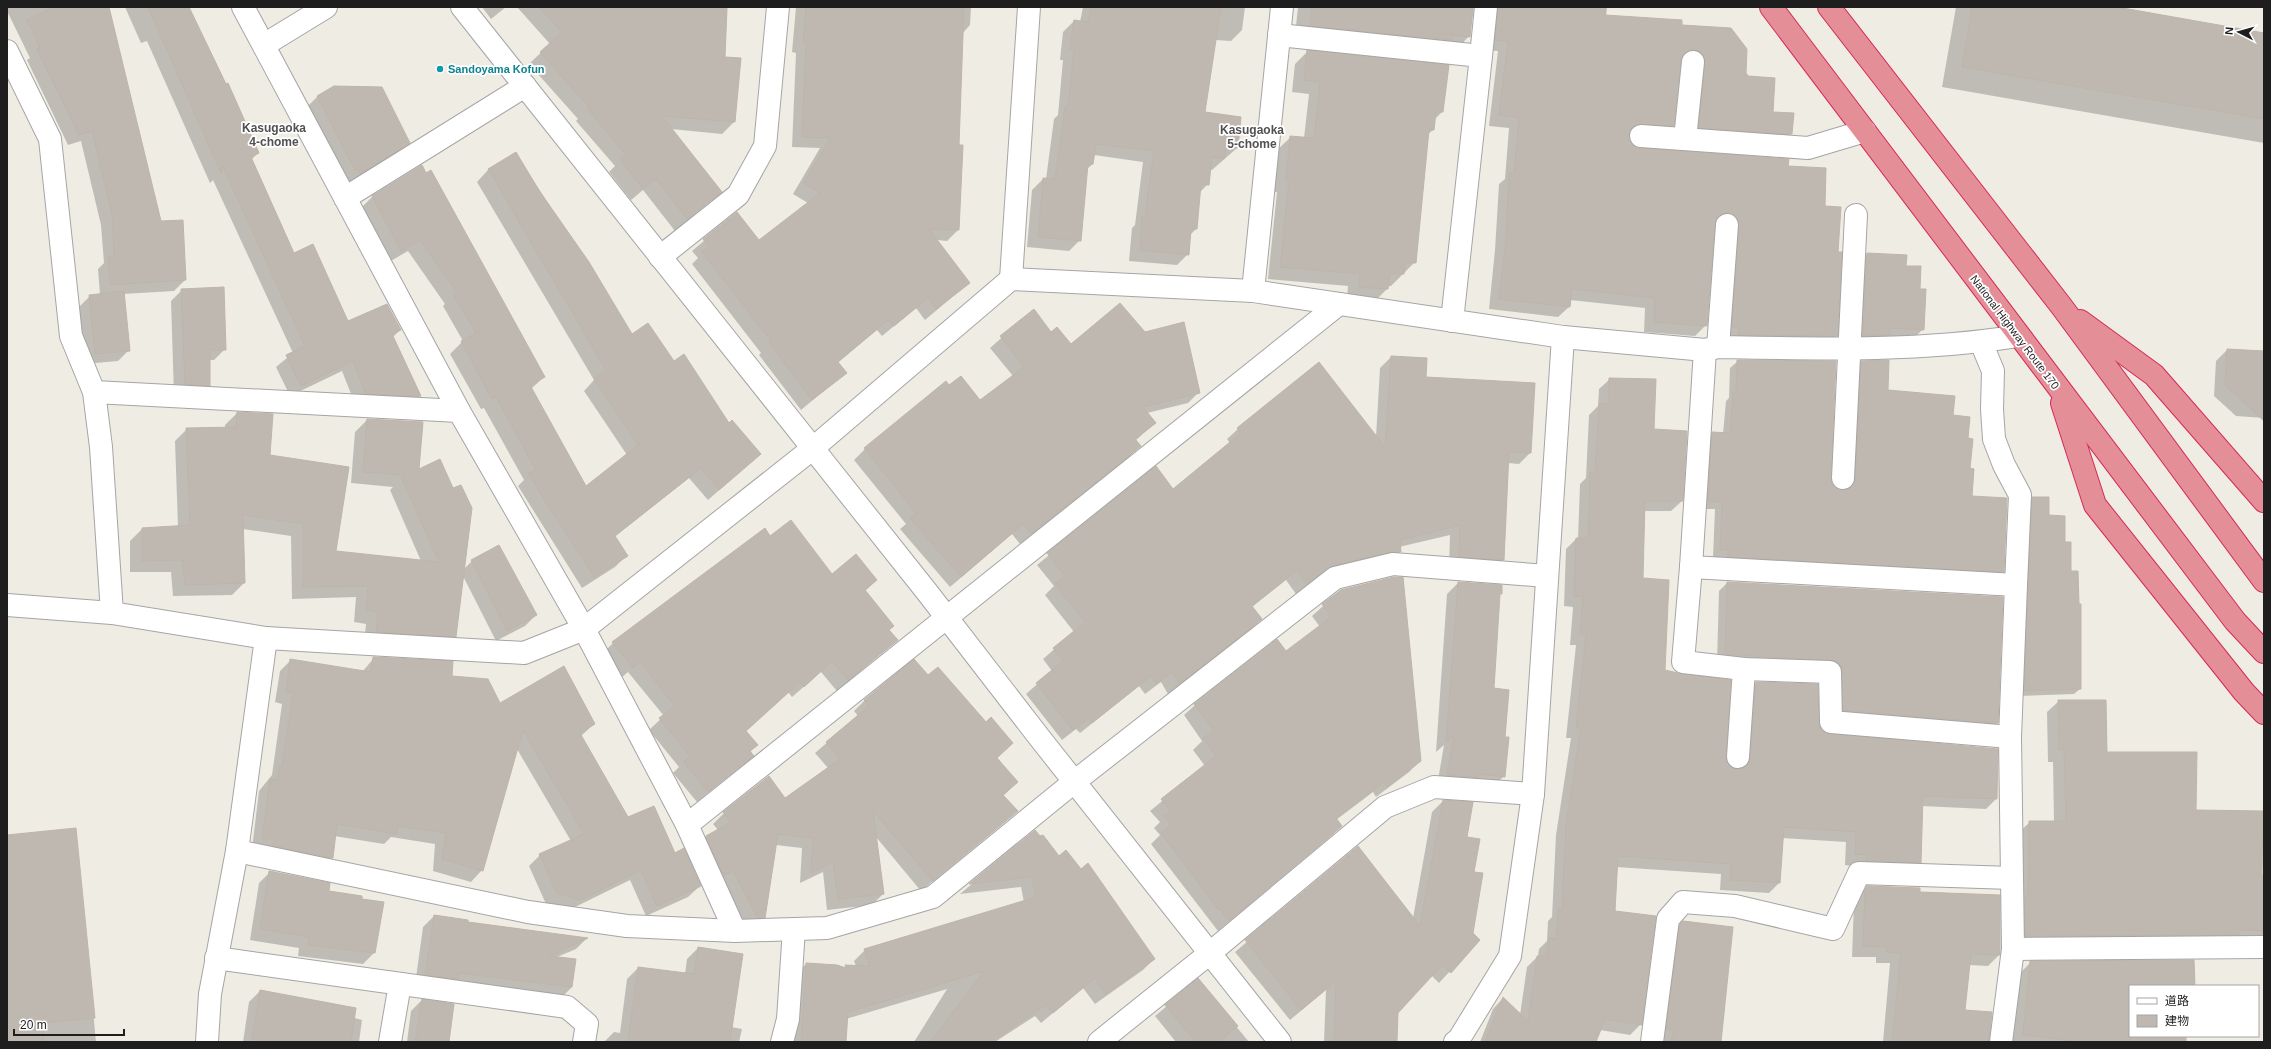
<svg xmlns="http://www.w3.org/2000/svg" width="2271" height="1049" font-family="Arial,'Noto Sans JP',sans-serif">
<rect width="100%" height="100%" fill="#efece4"/>
<g fill="#0003">
<path d="M7 7H108L160 222 182 221 185 280 174 291 123 294 129 350 118 361 84 364 79 307 90 296 100 295 98 269 104 263 101 225 81 141 68 145 27 60 30 58 7 11Z"/>
<path d="M125 7H188L258 153 251 160 294 254 347 322 400 330 393 337 420 396 409 407 355 404 342 371 290 396 276 367 293 353 213 180 210 183 147 41 141 43Z"/>
<path d="M482 7H506L491 19Z"/>
<path d="M517 7H726L724 58 740 59 734 122 722 134 671 129 720 192 675 231 643 190 631 200 609 172 615 166 576 121 578 119 529 64 550 44Z"/>
<path d="M796 7H971L970 25 962 34 958 146V230L947 241 937 240 969 283 925 320 916 308 882 336 877 330 837 363 845 373 801 410 759 355 761 353 692 264 698 258 692 251 737 213 759 241 808 203 793 194 820 148 792 147 796 53 792 52Z"/>
<path d="M1083 7H1245L1242 30 1231 41 1215 40 1204 113 1240 118 1237 148 1212 170 1210 169 1208 184 1199 193 1196 229 1190 235 1188 254 1177 265 1129 261 1132 228 1135 225 1143 162 1094 155 1093 164 1087 169 1080 240 1069 251 1027 247 1032 190 1043 179H1046L1054 119 1058 115 1063 60H1060L1063 32 1074 21 1080 22Z"/>
<path d="M1298 7H1474L1469 36 1459 47 1296 26Z"/>
<path d="M1482 7H1607L1606 16 1681 26 1745 74 1772 113 1791 134 1780 144 1689 138V62L1680 61 1673 125 1662 136 1629 135V141L1633 147 1640 149 1787 167 1824 207 1837 253V336L1826 346 1728 345 1717 223H1714L1706 325 1695 336 1644 332 1645 308 1570 300 1569 307 1558 317 1489 309 1495 250 1499 184 1505 179 1509 128 1489 126 1498 51 1485 50Z"/>
<path d="M1956 7H2111L2264 34V143L1942 87Z"/>
<path d="M1307 52 1442 112 1434 120 1433 130 1427 135 1415 262 1391 286H1387V289L1375 301 1347 299 1348 286 1268 279 1277 192H1274L1278 149 1291 137 1304 138 1309 94 1292 92 1295 64Z"/>
<path d="M334 87 409 142 398 153 349 184 306 108 317 97Z"/>
<path d="M516 153 632 335 674 362 729 424 760 454 708 500 689 478 614 537 626 556 615 567 582 588 518 486 524 480 484 408 481 409 450 354 463 341 443 306 445 304 408 251 389 262 361 208 372 197 422 166 544 377 531 389 586 488 627 455 584 391 594 380 477 182 488 170Z"/>
<path d="M1867 254 1905 267 1919 290 1923 329 1914 338 1887 337 1880 343 1854 344 1858 263Z"/>
<path d="M182 290 225 349 214 360H209V385L198 396 174 395 171 301Z"/>
<path d="M1033 310 1051 333 1071 346 1199 392 1188 403 1147 413 1155 423 1135 441 1139 446 1129 457 1020 544 1012 534 950 587 900 529 906 524 854 460 865 449 949 387 980 401 1013 376 990 348Z"/>
<path d="M2227 350 2264 352V418L2236 416 2214 396 2216 361Z"/>
<path d="M1391 357 1426 359 1425 378 1530 453 1519 464 1508 463 1503 560 1492 570 1449 567 1450 535 1399 547 1400 552 1389 563 1320 576 1296 594 1286 580 1252 607 1261 619 1250 630 1168 694 1161 682 1145 694 1139 686 1080 733 1076 729 1062 740 1026 694 1052 671 1043 659 1074 632 1045 595 1054 586 1037 565 1156 468 1173 490 1230 443 1227 439 1238 429 1318 363 1376 437 1380 368Z"/>
<path d="M1738 361 1830 478 1835 489 1843 492 1849 487 1854 369 1862 362 1887 391 1952 416 1967 439 1971 497 2003 571 1996 579 1721 563V557H1713L1715 509H1701L1705 440 1713 433 1723 434 1726 401 1729 398 1730 368Z"/>
<path d="M1610 379 1653 430 1686 432 1682 501 1671 511H1643L1641 579 1664 671 1725 756 1730 768 1740 770 1746 693 1756 683 1818 723 1824 734 1996 799 1986 809 1921 806 1920 862 1909 873 1845 865 1846 842 1782 838 1779 883 1769 893 1720 890 1721 874 1616 867 1614 912 1641 1024 1630 1035 1600 1030 1595 1042H1480L1493 1009 1503 998 1520 1015 1527 967 1538 956 1539 949 1547 941 1548 921 1552 917 1556 835 1571 738H1566L1576 645H1570L1573 607 1564 606 1566 549 1576 539H1578L1580 484 1586 478 1589 415 1598 406 1599 389Z"/>
<path d="M237 413 335 552 421 561 390 490 393 487 351 483 355 432 367 420 418 470 464 569 472 561 536 615 525 626 496 641 463 576 455 636 443 648 364 644 366 624 354 622 356 597 292 599 291 536 243 529 244 583 232 595 173 596 171 572H130V541L142 529 178 527 175 441 187 429H225V425Z"/>
<path d="M2033 498 2048 516 2064 543 2078 605 2080 689 2074 694 2019 696 2027 503Z"/>
<path d="M770 537 832 575 876 580 865 591 888 630 897 640 837 691 821 672 792 697 788 692 746 731 757 745 750 752 752 756 697 802 673 773 679 767 649 730 664 716 628 672 621 678 602 654 613 643Z"/>
<path d="M1458 583 1501 586 1499 596 1493 689 1503 738 1504 776 1493 787 1437 786 1444 745 1436 752 1447 594Z"/>
<path d="M1727 583 2002 598 1997 723 1989 731 1835 719 1832 674 1717 662 1719 591Z"/>
<path d="M1341 590 1420 761 1409 772 1376 797 1373 792 1336 820 1341 826 1330 837 1218 931 1151 844 1160 835 1154 828 1160 822 1150 811 1205 766 1193 750 1202 741 1184 715 1195 705 1286 652 1320 627 1312 616Z"/>
<path d="M374 658 450 677 500 704 594 724 581 736 628 818 675 854 700 886 688 897 646 916 630 880 569 910 546 904 529 866 540 855 571 841 517 749 482 870 471 882 433 871 435 844 391 837 384 844 334 836 332 858 321 869 252 849 259 791 272 775 282 704 275 702 280 671 291 660 362 672Z"/>
<path d="M865 700 996 758 1017 782 1003 796 1017 811 921 891 876 837 883 894 872 905 827 910 823 872 800 883 802 848 776 845 764 917 753 928H747L722 881 695 848 706 837 718 830 713 824 724 813 785 800 828 768 815 753 858 716 854 711Z"/>
<path d="M2059 701 2106 753 2195 811 2261 876H2264V942L2014 948 2018 833 2030 822H2054L2053 762H2048L2047 712Z"/>
<path d="M1443 801 1466 838 1472 933 1479 940 1439 983 1431 975 1397 1013 1396 1042H1324L1326 990 1290 1020 1235 952 1357 848 1413 918 1432 812Z"/>
<path d="M76 829 96 1042H7V836Z"/>
<path d="M1035 831 1154 959 1143 970 1095 1004 1083 988 1041 1023 1035 1016 995 1042H914L947 989 846 1019 845 1042H791L795 975 806 964 844 968 846 966H856L854 961 865 950 1024 902 1021 887 960 894Z"/>
<path d="M270 872 328 892 383 903 374 953 363 964 298 956 299 948 250 940 259 883Z"/>
<path d="M1867 887 1919 893 1999 896V955L1988 966 1969 965 1964 1011 1988 1042H1883L1890 963H1876V957H1852L1854 902Z"/>
<path d="M434 916 467 923 586 939 576 949 557 957 572 987 561 998 415 985 423 927Z"/>
<path d="M1683 922 1720 1042H1651L1664 941Z"/>
<path d="M698 948 731 1027 742 1029 739 1042H604L614 1032 620 1033 627 979 638 968 685 974 687 959Z"/>
<path d="M2031 962 2194 986H2130V1036H2185V1042H2012L2019 974Z"/>
<path d="M1198 980 1249 1042H1176L1155 1016Z"/>
<path d="M260 991 362 1020 359 1042H243L249 1002Z"/>
<path d="M422 1000 448 1042H407L411 1011Z"/>
</g>
<g fill="#bfb8b1" stroke="#c0b4a7">
<path d="M54 7H109L161 221 183 220 186 280 110 285 108 257H114L112 214 92 131 79 135 37 49 40 47 27 20Z"/>
<path d="M148 7H189L226 84 228 83 259 153 251 157 294 253 313 244 348 321 387 304 401 330 392 334 421 396 366 394 353 361 301 386 286 355 305 346 222 165 221 173Z"/>
<path d="M539 7 727 8 725 57 741 58 735 122 662 116 722 192 687 219 656 179 643 189 620 159 626 155 587 108 589 107 540 52 562 32Z"/>
<path d="M806 7H964L959 145H963L959 230 929 229 970 283 936 309 928 298 894 326 888 320 838 362 847 373 812 400 769 343 771 341 702 252 709 247 703 239 737 212 759 240 820 193 804 183 830 138 802 137 806 42H803Z"/>
<path d="M1091 7H1221L1205 112 1241 117 1238 148 1226 147 1224 159 1212 157 1209 185 1201 184 1197 229H1191L1189 255 1140 250 1142 216H1145L1154 151 1096 144 1093 164H1088L1081 241 1038 237 1043 178 1055 179 1065 107H1068L1074 49H1070L1074 20 1088 22Z"/>
<path d="M1312 7H1473L1470 37 1452 35V40L1310 26Z"/>
<path d="M1498 7H1606L1605 15 1682 20V25L1731 28 1747 49 1746 73 1748 76 1775 78 1773 112 1794 113 1792 134 1699 128 1705 63 1701 52 1694 50 1688 51 1681 60 1674 126 1636 125 1630 129V141L1634 146 1640 148 1789 159 1788 166 1826 168 1825 206 1841 207 1838 252H1842L1838 336 1738 335 1739 328 1732 327 1739 226 1734 215 1728 213 1721 214 1715 224 1707 326 1654 322 1655 298 1572 289 1570 307 1499 299 1506 239 1509 172 1514 173 1519 118 1499 115 1508 41 1495 40Z"/>
<path d="M1972 7H2117L2264 33V119L1962 67Z"/>
<path d="M1307 50 1449 65 1443 112H1436L1434 130H1429L1416 263 1405 262 1404 274 1390 273 1388 289 1359 287 1360 274 1280 267 1289 180H1286L1290 136 1314 138 1320 82 1304 80Z"/>
<path d="M334 86 382 87 410 143 360 174 357 169 355 170 317 96Z"/>
<path d="M516 152 538 189 589 262 632 334 648 323 674 361 684 354 729 423 732 420 761 454 719 490 701 468 615 536 628 556 594 577 528 474 536 470 496 397 492 399 461 341 476 333 453 294 457 292 420 241 401 251 372 196 422 165 426 173 431 170 545 377 530 385 586 486 638 445 594 379 606 370 488 169Z"/>
<path d="M1867 253 1907 255 1906 266H1921L1920 289H1926L1924 330 1890 328V335L1863 336Z"/>
<path d="M224 287 226 350H210V386L185 384 181 289Z"/>
<path d="M124 291 130 351 95 354 89 295Z"/>
<path d="M1120 303 1145 332 1184 322 1200 393 1143 407 1156 423 1135 439 1141 446 1031 534 1023 524 961 577 910 518 916 513 864 448 946 381 949 385 961 376 980 400 1024 367 1000 336 1034 309 1051 332 1057 327 1071 344Z"/>
<path d="M2227 349 2264 351V421L2225 385Z"/>
<path d="M1391 356 1427 358 1426 377 1535 383 1531 453 1509 452 1504 560 1459 557 1460 525 1400 540 1401 552H1390L1332 566 1307 584 1297 570 1252 606 1262 619 1180 684 1172 672 1156 684 1151 676 1092 723 1088 719 1073 730 1036 683 1063 661 1053 648 1085 622 1055 584 1065 576 1047 553 1156 466 1173 489 1241 433 1237 428 1319 362 1385 447Z"/>
<path d="M1737 360 1836 361 1831 477 1832 484 1842 490 1849 489 1855 479 1861 361 1889 360 1888 390 1955 396 1953 415 1970 417 1968 438 1973 439 1970 468 1974 469 1972 496 2007 498 2004 572 1728 557V550H1720L1722 502H1708L1712 432 1730 433 1733 392H1736Z"/>
<path d="M1609 378 1656 379 1654 429 1687 431 1683 501H1645L1643 578 1669 580 1665 670 1682 674 1731 680 1726 756 1731 767 1737 769 1743 768 1748 764 1750 758 1756 682 1818 684 1819 723 1825 733 1998 749 1997 799 1923 796 1921 863 1866 861V855L1855 854 1856 832 1784 827 1780 883 1730 880 1731 864 1618 856 1615 911 1656 916 1642 1025 1605 1019 1596 1042H1485L1503 997 1528 1021 1537 956H1546L1549 938 1556 939 1558 909 1562 910 1566 824 1581 728H1576L1586 635 1580 634 1583 597 1574 596 1576 538H1588L1590 472H1595L1599 404H1608Z"/>
<path d="M237 412 273 414 270 455 349 467 336 551 439 562 401 477 405 475 363 472 367 419 423 422 419 469 440 459 453 488 461 485 472 508 456 637 376 632 378 612 366 610 368 586 303 587V524L243 515 245 583 185 585 182 560 142 561V528L190 525 186 428 236 427Z"/>
<path d="M2032 497H2049V515L2065 516V542H2071V571H2078L2079 604H2081V689L2024 691Z"/>
<path d="M791 520 832 574 856 554 877 580 865 590 894 626 889 630 898 640 848 680 832 661 804 687 800 682 746 731 758 745 750 751 754 756 708 792 684 762 690 756 659 718 675 706 640 662 633 668 612 642 765 528 770 536Z"/>
<path d="M499 545 537 615 507 631 471 560Z"/>
<path d="M1394 577H1403L1421 761 1387 787 1384 782 1336 818 1342 826 1229 921 1220 909 1219 910 1161 833 1171 825 1164 816 1170 811 1161 799 1216 756 1203 738 1214 731 1194 704 1277 639 1286 651 1331 617 1322 604 1341 590Z"/>
<path d="M1458 582 1502 585V594H1500L1494 688 1509 690 1505 737H1509L1505 777 1478 774V778L1447 775 1454 736 1446 742Z"/>
<path d="M1727 582 2003 597 1998 723 1843 710 1842 672 1841 665 1836 661 1725 654Z"/>
<path d="M373 657 453 661 452 676 488 679 500 703 564 666 595 724 580 733 628 817 654 806 675 853 684 848 701 886 657 906 641 870 580 900 557 893 539 854 584 834 523 730 483 871 442 859 446 833 398 826 396 834 337 824 333 858 273 846 274 840 262 838 270 779 278 780 279 766H282L293 693 286 692 290 659 371 672Z"/>
<path d="M914 659 928 675 938 667 986 722 991 717 1013 743 997 758 1018 782 1003 795 1018 811 933 881 873 811 884 894 838 899 833 862 811 873 813 838 778 834 765 918H758L733 871 724 875 706 836 731 822 723 812 769 776 785 798 840 759 826 742 869 706 864 700Z"/>
<path d="M2058 700H2106L2107 752H2197L2196 810 2263 811 2262 875H2264V931L2239 930V935L2025 936V896H2028L2029 821H2066L2064 750H2059Z"/>
<path d="M1443 800 1473 802 1467 837 1480 839 1474 872 1483 873 1473 933 1480 940 1451 973 1442 965 1398 1013 1397 1042H1334L1336 981 1301 1010 1245 940 1358 846 1420 926Z"/>
<path d="M76 828 95 1018 43 1023 44 1042H7V835Z"/>
<path d="M1035 830 1040 836 1043 835 1059 856 1066 850 1081 869 1088 863 1155 959 1106 994 1095 978 1053 1013 1046 1005 990 1042H930L984 971 848 1012 846 1042H801L806 963 837 965 846 968 845 965 870 966 864 949 1036 897 1032 877 969 884Z"/>
<path d="M269 871 330 883 329 891 362 896V899L384 902 375 953 308 945 309 937 260 929Z"/>
<path d="M1867 886 1920 888V892L2000 895V955L1971 954 1965 1010 1992 1012 1989 1042H1892L1901 953 1886 952 1887 947 1863 946 1865 890Z"/>
<path d="M434 915 468 920V922L588 938 550 956 576 959 572 987 459 973 458 979 425 975Z"/>
<path d="M1683 921 1733 927 1721 1042H1671L1673 1030 1666 1029 1680 924Z"/>
<path d="M698 947 743 954 730 1042H628L638 967 694 974Z"/>
<path d="M2194 960 2195 986H2130V1036H2186V1042H2082L2023 1035 2030 961Z"/>
<path d="M1198 978 1238 1026 1218 1042H1196L1165 1005Z"/>
<path d="M260 990 356 1008 351 1042H271L252 1039Z"/>
<path d="M422 999 454 1004 449 1042H415Z"/>
</g>
<g fill="none" stroke-linecap="round" stroke-linejoin="round">
<defs>
<g id="minor">
<path d="M243 7 459 411"/>
<path d="M462 7 927 592 1039 737 1280 1042"/>
<path d="M1279 35 1481 56 1452 321"/>
<path d="M264 45 326 7"/>
<path d="M7 51 50 139 71 336 94 392 101 447 112 613"/>
<path d="M1481 56 1486 7"/>
<path d="M1641 136 1808 148 1865 131"/>
<path d="M1685 139 1693 62"/>
<path d="M345 198 525 86"/>
<path d="M660 257 738 195 765 146 778 7"/>
<path d="M1011 279 1029 7"/>
<path d="M1253 291 1282 7"/>
<path d="M1981 342 1993 371 1992 409 1994 439 2004 465 2020 495 2016 585"/>
<path d="M1718 347 1727 225"/>
<path d="M1705 350 1691 567 2016 585 2010 737 2013 949 2001 1042"/>
<path d="M94 392 459 411 584 629 687 825 735 931"/>
<path d="M1843 478 1856 215"/>
<path d="M1691 567 1683 662 1744 669 1830 672 1831 722 2010 737"/>
<path d="M7 605 112 613 266 638 524 653 584 629 812 449 1011 279 1253 291 1563 337 1705 350 1718 347C1818 349 1919 352 2018 336"/>
<path d="M1738 757 1744 669"/>
<path d="M687 825 1339 304"/>
<path d="M237 851 528 912 627 926 735 931 827 928 933 897 1074 782 1335 578 1393 564 1547 576"/>
<path d="M2013 949 2264 947"/>
<path d="M216 958 567 1007 587 1024 584 1042"/>
<path d="M207 1042 210 994 237 851 266 638"/>
<path d="M390 1042 400 984"/>
<path d="M782 1042 788 1019 794 929"/>
<path d="M1099 1042 1210 953 1385 807 1434 787 1533 794"/>
<path d="M1455 1042 1459 1039 1510 956 1533 794 1563 337"/>
<path d="M1652 1042 1668 919 1683 902 1735 906 1833 929 1859 873 2012 878"/>
</g>
<g id="highway">
<path d="M1771 7 2235 621 2264 652"/>
<path d="M1829 7 2062 307 2264 581"/>
<path d="M2080 321 2154 375 2264 501"/>
<path d="M2062 403 2095 505 2244 692 2264 713"/>
</g>
</defs>
<use href="#minor" stroke="#a5a5a5" stroke-width="24"/>
<use href="#highway" stroke="#d62957" stroke-width="24"/>
<use href="#minor" stroke="#fff" stroke-width="22"/>
<use href="#highway" stroke="#e48e98" stroke-width="22"/>
</g>
<circle fill="#0f9aa8" stroke="#fff" stroke-width="1.5" cx="440" cy="69" r="4"/>
<g text-anchor="middle" dominant-baseline="central" stroke-width="3.5" stroke-linejoin="round" paint-order="stroke">
<g font-size="11" font-weight="bold" fill="#0d838f" stroke="#fff" text-anchor="start">
<text x="448" y="69">Sandoyama Kofun</text>
</g>
<g font-size="11" fill="#1e1e1e" stroke="#fff">
<text transform="translate(2015 332) rotate(53)">National Highway Route 170</text>
</g>
<g font-size="12" font-weight="bold" fill="#515151" stroke="#fff">
<text x="274" y="128">Kasugaoka<tspan x="274" dy="14">4-chome</tspan></text>
<text x="1252" y="130">Kasugaoka<tspan x="1252" dy="14">5-chome</tspan></text>
</g>
</g>
<rect width="2271" height="1049" fill="none" stroke="#1e1e1e" stroke-width="16"/>
<rect x="2129" y="985" width="130" height="52" fill="#ffffff" stroke="#a5a5a5"/>
<rect x="2137" y="998" width="20" height="6" fill="#ffffff" stroke="#a5a5a5"/>
<text x="2165" y="1005" font-size="12" fill="#1e1e1e">道路</text>
<rect x="2137" y="1015" width="20" height="12" fill="#bfb8b1" stroke="#a5a5a5"/>
<text x="2165" y="1025" font-size="12" fill="#1e1e1e">建物</text>
<g transform="translate(2239 32) rotate(276)" stroke="#ffffff" stroke-width="3" paint-order="stroke">
<path d="M0-3L7 15L0 10L-7 15Z" fill="#1e1e1e"/>
<text y="-6" font-size="11" font-weight="bold" text-anchor="middle" fill="#1e1e1e">N</text>
</g>
<path d="M14 1029v6h110v-6" fill="none" stroke="#1e1e1e" stroke-width="2"/>
<text x="20" y="1029" font-size="12" fill="#1e1e1e" stroke="#ffffff" stroke-width="3" paint-order="stroke">20 m</text>
</svg>
